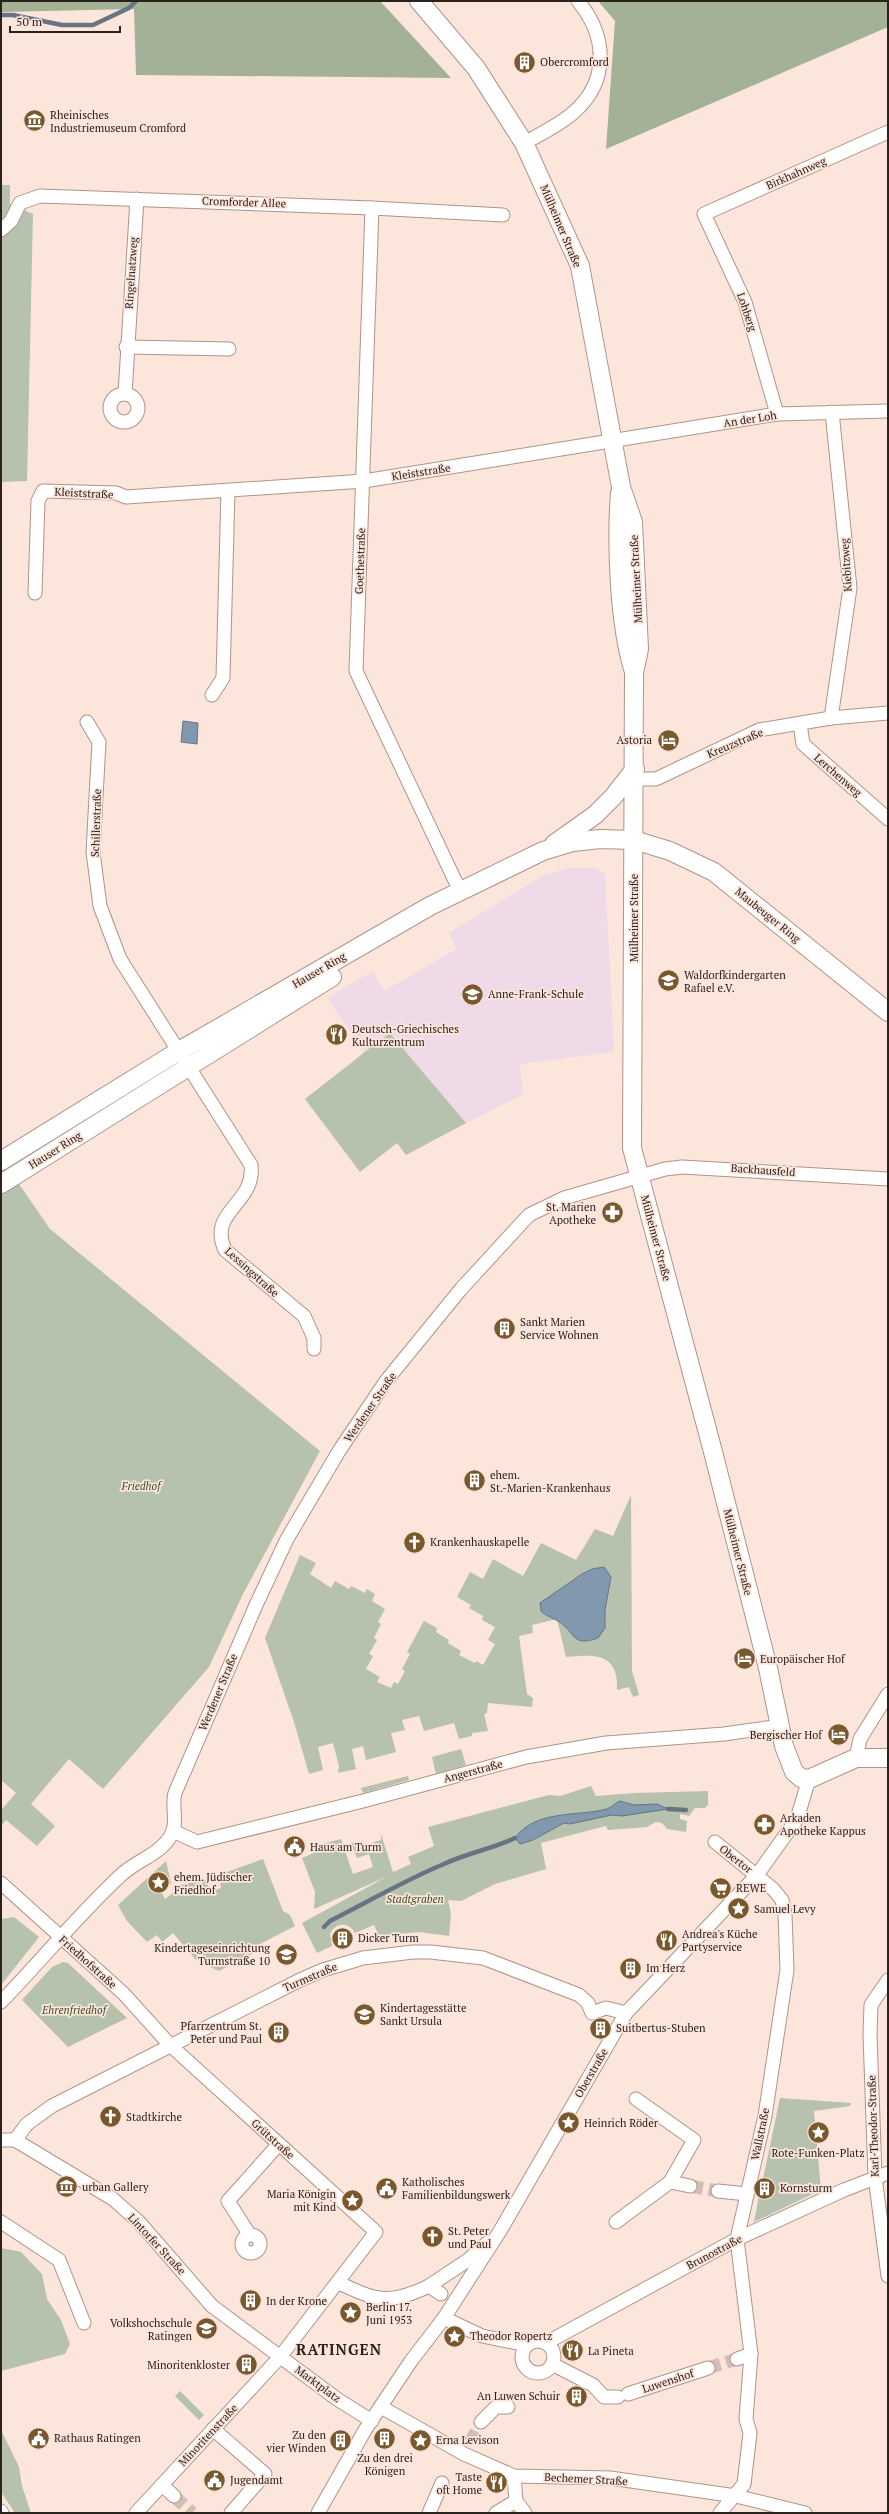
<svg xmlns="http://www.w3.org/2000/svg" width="889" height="2514" font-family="'PT Serif',serif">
<rect width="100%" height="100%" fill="#fce5db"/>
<path fill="#efdae7" d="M569 868H595L605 874 614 1052 520 1064 523 1094 466 1123 391 1033 364 1052 327 998 373 971 384 991 457 949 449 933 543 876Z"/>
<g fill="#b6c1ae">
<path d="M1 185H10V204L33 214 27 481 1 482Z"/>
<path d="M390 1033 466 1123 406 1155 397 1143 360 1172 305 1099C334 1077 361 1054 390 1033Z"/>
<path d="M17 1181 50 1229 320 1451 243 1594 209 1667 103 1789 69 1759 31 1804 55 1826 37 1846 6 1820 1 1826V1810L16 1793 1 1780V1192Z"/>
<path d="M631 1495 632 1671 639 1695 633 1697 629 1687 617 1690C619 1653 595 1654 566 1657L557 1619 532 1625 533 1633 519 1636 527 1694 533 1698 532 1707 488 1703 487 1713 484 1714 488 1731 472 1733V1736L459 1739 454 1723 424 1731 419 1716 402 1720 405 1730 391 1733 396 1752 366 1760 363 1746 352 1749 356 1769 338 1773 339 1766 333 1743 318 1747 323 1770 309 1774 294 1722 265 1638 300 1555 316 1563 310 1574 331 1588 335 1581 349 1589 351 1586 365 1593 367 1589 375 1594 372 1601 385 1609 378 1622 381 1624 374 1638 377 1640 369 1654 373 1656 366 1669 380 1677 377 1682 391 1688 394 1682 398 1684 405 1671 402 1669 410 1654 407 1652 424 1621 437 1628 436 1632 449 1640 448 1643 461 1651 459 1655 475 1663 476 1661 483 1665 495 1644 488 1640 495 1627 482 1620 483 1616 469 1608 471 1605 457 1597 470 1572 483 1579 493 1559 523 1576 541 1543 576 1560 595 1529 613 1536Z"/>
<path d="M461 1749 466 1765 436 1774 432 1757Z"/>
<path d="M408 1776 409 1780 363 1793 361 1788Z"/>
<path d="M591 1786 596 1796 635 1793 708 1791V1805L705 1808H695L689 1816 680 1814V1819L687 1821 686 1832 667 1829 662 1823 656 1822 647 1827 608 1830 606 1826 598 1828 541 1843 546 1869 495 1884 461 1901 448 1900 451 1914 449 1936 419 1932 379 1936 374 1925 355 1933C349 1922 336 1922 330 1934L332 1946 317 1953 302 1923 388 1876 314 1909 315 1892 302 1858 314 1853V1846L341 1839 353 1874 373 1867 369 1854 357 1858 351 1843 358 1841 360 1847 381 1840V1834L393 1872 411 1864 408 1857 434 1846 428 1827 549 1795 560 1796Z"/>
<path d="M263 1859 283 1911 290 1915 295 1926 258 1945 260 1950 219 1971 196 1960 173 1933 162 1942 157 1935 147 1942 127 1921 118 1905 166 1861 171 1883 162 1893 165 1899 174 1892 173 1887 205 1879 211 1891 221 1888 219 1875Z"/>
<path d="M14 1917 39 1937 1 1985V1919Z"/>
<path d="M63 1962 68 1963 127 2018 68 2047 22 2000 52 1967Z"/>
<path d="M780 2098 851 2103 850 2106 814 2111 821 2190 754 2222 759 2196 768 2197 773 2191 772 2183 763 2179Z"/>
<path d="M1 2248 21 2252 42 2274 47 2299 61 2320 70 2344 65 2354 1 2371Z"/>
<path d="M180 2391 204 2415 199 2420 175 2396Z"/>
<path d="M1 2430 19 2467 22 2486 31 2513H15L1 2492Z"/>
</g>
<g fill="#a3b296">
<path d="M1 1H380L451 78 136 75 134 9 1 12Z"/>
<path d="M598 1H888V27L606 149 615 21Z"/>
</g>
<g fill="#8198af" stroke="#677483">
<path d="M183 721 198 723 197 744 181 742Z"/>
<path d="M604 1567 611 1577 605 1610V1628L598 1638C572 1647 576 1634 561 1623 554 1618 547 1617 541 1611L540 1603 582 1574 592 1569Z"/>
<path d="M620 1801 634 1805 657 1804 668 1809 622 1816 612 1815 570 1824 564 1823 533 1840 520 1844 515 1838C536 1809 577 1817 607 1809 612 1807 615 1803 620 1801Z"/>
</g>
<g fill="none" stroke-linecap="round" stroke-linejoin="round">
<g stroke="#677483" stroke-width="4.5">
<path d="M1 15H13L62 25H93L129 8 136 1"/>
<path d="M668 1809 686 1810"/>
<path d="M324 1927 330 1921C368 1902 405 1880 444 1864 467 1853 492 1849 515 1838"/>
</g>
<g stroke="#d2beb5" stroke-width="13" stroke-dasharray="13 6" stroke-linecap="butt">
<path d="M690 2186 718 2191"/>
<path d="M708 2368 737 2359"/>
<path d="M470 2443 481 2422"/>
<path d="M174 2496 192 2513"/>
</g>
<defs>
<g id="street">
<path d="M524 143C541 134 559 125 573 113 610 81 607 36 578 1"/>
<path d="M372 208 356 671 460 891"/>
<path d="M1 230 11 221 20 203 40 196 372 208 503 215"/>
<path d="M126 347 229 349"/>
<circle cx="124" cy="408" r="14"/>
<path d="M125 394 137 199"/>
<path d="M777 414 745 302 704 214 888 132"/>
<path d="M35 593 38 501 43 491 116 493 126 497 364 481 777 414 888 411"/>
<path d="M212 695 223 678 228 491"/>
<path d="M831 718 850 588 832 412"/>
<path d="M87 722 99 742 93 852 100 906 120 959 251 1165C256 1204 207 1211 225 1250L304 1316 314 1338V1349"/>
<path d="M800 724 803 744 888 819"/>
<path d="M634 779H656L759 730 831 718 888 713"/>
<path d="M856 1758 860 1739 888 1694"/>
<path d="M173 1831 197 1842 363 1801 526 1757 606 1743 724 1734 780 1726"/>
<path d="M715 1842 773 1889 782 1900 785 1914 787 1970 765 2116 737 2239 751 2354 746 2419 750 2433 744 2484 720 2513"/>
<path d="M1 1883 124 1994 170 2045 376 2232 280 2357 136 2513"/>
<path d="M888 1980 871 2005 870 2035 875 2177 888 2276"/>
<path d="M1 2002C41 1961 78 1915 120 1876 135 1861 159 1855 170 1837 179 1824 171 1807 175 1793L256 1605 287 1539 339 1451 386 1381 461 1289 529 1215 564 1198 665 1169 682 1167 888 1179"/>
<path d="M636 2099 694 2140 670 2182"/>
<path d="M1 2140H15L113 2199 139 2222 212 2306 337 2399 372 2421"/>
<path d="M15 2140 27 2124 52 2106 300 1980 323 1970 363 1958 413 1952H431L483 1958 579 1995 588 2003 592 2013 606 2008 626 2013"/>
<path d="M718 2191 747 2194"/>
<path d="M1 2222 59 2260 84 2323"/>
<path d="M616 2222 670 2182 690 2186"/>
<path d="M249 2234 228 2201 278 2145"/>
<circle cx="251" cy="2244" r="9"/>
<path d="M339 2283C377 2301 390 2305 429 2286"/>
<path d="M441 2294 429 2286 468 2260 487 2243"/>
<path d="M444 2318 482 2336 527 2345"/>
<circle cx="538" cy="2357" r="16"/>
<path d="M546 2343 737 2239 844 2190 888 2173"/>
<path d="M737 2359 751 2354"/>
<path d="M552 2364 593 2385 604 2397H618"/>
<path d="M628 2394 708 2368"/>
<path d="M381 2407 464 2454 514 2476 610 2478 736 2496 805 2513"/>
<path d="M481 2422 496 2407H508"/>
<path d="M213 2429 265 2474 231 2513"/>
<path d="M514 2476 516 2501 525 2513"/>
<path d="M162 2485 174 2496"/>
<path d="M1 2511 2 2513"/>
<path d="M318 2513 365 2430 411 2361 444 2318 500 2231 626 2013 757 1875 797 1819 809 1779"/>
<path d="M429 2513 442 2483"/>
<path d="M496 2513 516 2501"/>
</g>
<g id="secondary">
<path d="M419 1 476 68 524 143 580 266 621 487 633 522 639 649 634 673 632 1148 712 1448 768 1668 784 1746 794 1772 801 1778 809 1779 856 1758H888"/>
<path d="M620 493C616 544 619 624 634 672"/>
<path d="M554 844 595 815 613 797 635 769"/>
<path d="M1 1161 179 1051 430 906 543 851 573 842 600 839 634 840 670 851 714 872 888 1012"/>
<path d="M1 1184 332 977"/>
</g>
</defs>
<use href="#street" stroke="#ae9488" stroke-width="15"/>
<use href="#secondary" stroke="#ae9488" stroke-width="20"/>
<use href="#street" stroke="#fff" stroke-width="13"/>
<use href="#secondary" stroke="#fff" stroke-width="18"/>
</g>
<defs>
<symbol id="building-disc" viewBox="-11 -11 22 22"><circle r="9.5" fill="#79582e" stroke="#fce5db"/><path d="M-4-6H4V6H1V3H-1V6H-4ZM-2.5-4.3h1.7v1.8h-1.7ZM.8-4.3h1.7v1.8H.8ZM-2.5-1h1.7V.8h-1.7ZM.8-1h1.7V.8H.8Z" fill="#fff"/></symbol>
<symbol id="museum-disc" viewBox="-11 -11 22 22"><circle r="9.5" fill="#79582e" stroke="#fce5db"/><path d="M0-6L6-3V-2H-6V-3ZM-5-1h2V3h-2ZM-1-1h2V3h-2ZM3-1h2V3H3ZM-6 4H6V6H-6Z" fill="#fff"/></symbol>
<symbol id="hotel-disc" viewBox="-11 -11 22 22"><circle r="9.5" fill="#79582e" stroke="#fce5db"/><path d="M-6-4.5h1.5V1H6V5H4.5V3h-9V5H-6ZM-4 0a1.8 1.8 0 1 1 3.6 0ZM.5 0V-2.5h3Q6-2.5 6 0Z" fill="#fff"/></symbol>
<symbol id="school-disc" viewBox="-11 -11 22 22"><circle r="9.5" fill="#79582e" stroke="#fce5db"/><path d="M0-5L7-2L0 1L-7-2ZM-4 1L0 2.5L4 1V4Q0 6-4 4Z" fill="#fff"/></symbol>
<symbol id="restaurant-disc" viewBox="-11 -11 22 22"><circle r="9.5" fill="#79582e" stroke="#fce5db"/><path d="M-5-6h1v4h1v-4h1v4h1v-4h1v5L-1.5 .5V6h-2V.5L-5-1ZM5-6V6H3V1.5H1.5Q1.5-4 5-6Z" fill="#fff"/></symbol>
<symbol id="pharmacy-disc" viewBox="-11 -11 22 22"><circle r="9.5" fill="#79582e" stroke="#fce5db"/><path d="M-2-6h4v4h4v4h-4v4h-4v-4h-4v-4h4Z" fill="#fff"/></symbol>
<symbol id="church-disc" viewBox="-11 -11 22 22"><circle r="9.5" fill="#79582e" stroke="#fce5db"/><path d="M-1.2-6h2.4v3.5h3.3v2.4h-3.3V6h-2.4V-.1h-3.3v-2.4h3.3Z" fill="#fff"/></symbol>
<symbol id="civic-disc" viewBox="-11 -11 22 22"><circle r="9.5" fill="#79582e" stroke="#fce5db"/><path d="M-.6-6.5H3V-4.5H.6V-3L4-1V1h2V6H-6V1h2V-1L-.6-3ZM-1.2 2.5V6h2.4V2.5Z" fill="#fff"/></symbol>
<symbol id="sight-disc" viewBox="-11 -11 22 22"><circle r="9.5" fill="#79582e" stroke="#fce5db"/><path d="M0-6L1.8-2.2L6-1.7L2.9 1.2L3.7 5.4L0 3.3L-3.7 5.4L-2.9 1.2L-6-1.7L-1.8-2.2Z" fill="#fff"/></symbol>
<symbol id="supermarket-disc" viewBox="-11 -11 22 22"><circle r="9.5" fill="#79582e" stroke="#fce5db"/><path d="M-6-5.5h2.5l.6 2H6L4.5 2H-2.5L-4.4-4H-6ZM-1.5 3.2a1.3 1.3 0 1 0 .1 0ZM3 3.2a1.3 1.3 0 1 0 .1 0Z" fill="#fff"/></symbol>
<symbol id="university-disc" viewBox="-11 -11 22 22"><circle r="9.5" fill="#79582e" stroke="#fce5db"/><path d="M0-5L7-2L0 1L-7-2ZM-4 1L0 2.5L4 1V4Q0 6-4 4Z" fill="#fff"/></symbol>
</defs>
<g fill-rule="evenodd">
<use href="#building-disc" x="512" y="50" width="25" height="25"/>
<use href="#museum-disc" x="22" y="108" width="25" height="25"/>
<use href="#hotel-disc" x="656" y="728" width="25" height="25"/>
<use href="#school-disc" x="656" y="968" width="25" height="25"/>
<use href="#school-disc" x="460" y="982" width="25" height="25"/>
<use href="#restaurant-disc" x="324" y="1022" width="25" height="25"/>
<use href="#pharmacy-disc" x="600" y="1200" width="25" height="25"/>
<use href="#building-disc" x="492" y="1316" width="25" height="25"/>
<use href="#building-disc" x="462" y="1468" width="25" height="25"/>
<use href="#church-disc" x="402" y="1530" width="25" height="25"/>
<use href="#hotel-disc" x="732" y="1646" width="25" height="25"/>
<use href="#hotel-disc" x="826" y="1722" width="25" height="25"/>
<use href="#pharmacy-disc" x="752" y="1812" width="25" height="25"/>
<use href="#civic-disc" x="282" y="1834" width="25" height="25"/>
<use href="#sight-disc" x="146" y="1870" width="25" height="25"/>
<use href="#supermarket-disc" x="708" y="1876" width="25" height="25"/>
<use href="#sight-disc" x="726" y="1896" width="25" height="25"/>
<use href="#building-disc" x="330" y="1926" width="25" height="25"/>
<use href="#restaurant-disc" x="654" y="1928" width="25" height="25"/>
<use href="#school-disc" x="274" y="1942" width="25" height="25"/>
<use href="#building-disc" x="618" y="1956" width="25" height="25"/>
<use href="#school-disc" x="352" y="2002" width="25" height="25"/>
<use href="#building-disc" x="588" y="2016" width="25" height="25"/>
<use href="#building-disc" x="266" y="2020" width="25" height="25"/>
<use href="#church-disc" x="98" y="2104" width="25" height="25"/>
<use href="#sight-disc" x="556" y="2110" width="25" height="25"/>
<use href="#sight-disc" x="806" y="2120" width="25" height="25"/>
<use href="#museum-disc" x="54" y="2174" width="25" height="25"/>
<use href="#civic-disc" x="374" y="2176" width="25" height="25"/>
<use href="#building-disc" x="752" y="2176" width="25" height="25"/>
<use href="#sight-disc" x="340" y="2188" width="25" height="25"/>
<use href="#church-disc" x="420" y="2224" width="25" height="25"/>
<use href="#building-disc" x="238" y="2288" width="25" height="25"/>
<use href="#sight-disc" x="338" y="2300" width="25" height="25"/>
<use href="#university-disc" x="194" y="2316" width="25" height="25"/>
<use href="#sight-disc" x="442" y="2324" width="25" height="25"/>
<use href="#restaurant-disc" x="560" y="2338" width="25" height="25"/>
<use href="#building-disc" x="234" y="2352" width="25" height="25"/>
<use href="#building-disc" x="564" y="2384" width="25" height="25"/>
<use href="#civic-disc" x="26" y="2426" width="25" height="25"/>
<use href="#building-disc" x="372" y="2426" width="25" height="25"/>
<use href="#sight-disc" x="408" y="2428" width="25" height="25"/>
<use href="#building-disc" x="328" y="2428" width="25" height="25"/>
<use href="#civic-disc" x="202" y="2468" width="25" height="25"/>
<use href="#restaurant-disc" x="484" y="2470" width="25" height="25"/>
</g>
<g text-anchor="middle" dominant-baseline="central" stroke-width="3.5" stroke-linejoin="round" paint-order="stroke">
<g font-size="11" fill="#2b211d" stroke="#fce5db" text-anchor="start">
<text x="540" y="62">Obercromford</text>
<text x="50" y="115">Rheinisches<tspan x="50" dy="13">Industriemuseum Cromford</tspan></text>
<text x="652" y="740" text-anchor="end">Astoria</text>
<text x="684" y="975">Waldorfkindergarten<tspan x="684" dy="13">Rafael e.V.</tspan></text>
<text x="488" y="994">Anne-Frank-Schule</text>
<text x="352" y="1029">Deutsch-Griechisches<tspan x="352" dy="13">Kulturzentrum</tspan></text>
<text x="596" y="1207" text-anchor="end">St. Marien<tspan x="596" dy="13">Apotheke</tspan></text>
<text x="520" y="1322">Sankt Marien<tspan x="520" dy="13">Service Wohnen</tspan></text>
<text x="490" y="1475">ehem.<tspan x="490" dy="13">St.-Marien-Krankenhaus</tspan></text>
<text x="430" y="1542">Krankenhauskapelle</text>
<text x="760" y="1659">Europäischer Hof</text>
<text x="822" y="1735" text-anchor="end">Bergischer Hof</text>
<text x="780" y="1818">Arkaden<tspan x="780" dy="13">Apotheke Kappus</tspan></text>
<text x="310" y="1847">Haus am Turm</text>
<text x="174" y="1877">ehem. Jüdischer<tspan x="174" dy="13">Friedhof</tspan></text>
<text x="736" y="1888">REWE</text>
<text x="754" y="1909">Samuel Levy</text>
<text x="682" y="1934">Andrea's Küche<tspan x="682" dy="13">Partyservice</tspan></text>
<text x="358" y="1938">Dicker Turm</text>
<text x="270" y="1948" text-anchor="end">Kindertageseinrichtung<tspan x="270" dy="13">Turmstraße 10</tspan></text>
<text x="646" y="1968">Im Herz</text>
<text x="380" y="2008">Kindertagesstätte<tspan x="380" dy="13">Sankt Ursula</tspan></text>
<text x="262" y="2026" text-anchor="end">Pfarrzentrum St.<tspan x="262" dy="13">Peter und Paul</tspan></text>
<text x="616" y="2028">Suitbertus-Stuben</text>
<text x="126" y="2117">Stadtkirche</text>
<text x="584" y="2123">Heinrich Röder</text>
<text x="818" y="2153" text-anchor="middle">Rote-Funken-Platz</text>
<text x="402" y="2182">Katholisches<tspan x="402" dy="13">Familienbildungswerk</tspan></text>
<text x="82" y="2187">urban Gallery</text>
<text x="780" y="2188">Kornsturm</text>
<text x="336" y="2194" text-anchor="end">Maria Königin<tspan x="336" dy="13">mit Kind</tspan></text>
<text x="448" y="2231">St. Peter<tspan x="448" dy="13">und Paul</tspan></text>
<text x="266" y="2301">In der Krone</text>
<text x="366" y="2307">Berlin 17.<tspan x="366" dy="13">Juni 1953</tspan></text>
<text x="192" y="2323" text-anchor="end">Volkshochschule<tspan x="192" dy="13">Ratingen</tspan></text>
<text x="470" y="2336">Theodor Ropertz</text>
<text x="588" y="2351">La Pineta</text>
<text x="230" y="2365" text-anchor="end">Minoritenkloster</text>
<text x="560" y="2396" text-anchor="end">An Luwen Schuir</text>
<text x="326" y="2435" text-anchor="end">Zu den<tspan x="326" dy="13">vier Winden</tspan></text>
<text x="54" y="2438">Rathaus Ratingen</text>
<text x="436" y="2440">Erna Levison</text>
<text x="385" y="2458" text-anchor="middle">Zu den drei<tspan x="385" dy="13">Königen</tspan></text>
<text x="482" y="2477" text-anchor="end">Taste<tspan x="482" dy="13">oft Home</tspan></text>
<text x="230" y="2480">Jugendamt</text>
</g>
<g font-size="11" fill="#2b211d" stroke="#fce5db">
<text transform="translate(796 173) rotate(-24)">Birkhahnweg</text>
<text transform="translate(244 202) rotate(2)">Cromforder Allee</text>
<text transform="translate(561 226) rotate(67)">Mülheimer Straße</text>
<text transform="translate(131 273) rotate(-86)">Ringelnatzweg</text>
<text transform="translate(747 312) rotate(71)">Lohberg</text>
<text transform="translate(750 419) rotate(-9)">An der Loh</text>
<text transform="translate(421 472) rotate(-9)">Kleiststraße</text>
<text transform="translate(84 493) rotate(3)">Kleiststraße</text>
<text transform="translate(360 561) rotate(-88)">Goethestraße</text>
<text transform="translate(846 565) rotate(-94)">Kiebitzweg</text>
<text transform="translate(636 579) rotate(-93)">Mülheimer Straße</text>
<text transform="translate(735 743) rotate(-23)">Kreuzstraße</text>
<text transform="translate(838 775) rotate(41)">Lerchenweg</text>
<text transform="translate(96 823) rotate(-88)">Schillerstraße</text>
<text transform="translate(768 915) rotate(39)">Maubeuger Ring</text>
<text transform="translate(634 918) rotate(-90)">Mülheimer Straße</text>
<text transform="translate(319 970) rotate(-30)">Hauser Ring</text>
<text transform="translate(55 1150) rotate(-32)">Hauser Ring</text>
<text transform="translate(763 1170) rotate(4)">Backhausfeld</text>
<text transform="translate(656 1238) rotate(75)">Mülheimer Straße</text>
<text transform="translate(252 1272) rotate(42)">Lessingstraße</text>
<text transform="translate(370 1407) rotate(-55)">Werdener Straße</text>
<text transform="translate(738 1552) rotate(76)">Mülheimer Straße</text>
<text transform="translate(218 1692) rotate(-67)">Werdener Straße</text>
<text transform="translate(473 1771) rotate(-15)">Angerstraße</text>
<text transform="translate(736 1859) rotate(38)">Obertor</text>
<text transform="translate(88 1962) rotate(42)">Friedhofstraße</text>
<text transform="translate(310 1977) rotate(-23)">Turmstraße</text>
<text transform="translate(591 2073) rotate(-60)">Oberstraße</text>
<text transform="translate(873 2126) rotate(-92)">Karl-Theodor-Straße</text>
<text transform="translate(760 2134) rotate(-78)">Wallstraße</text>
<text transform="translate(273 2139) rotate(42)">Grütstraße</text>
<text transform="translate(157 2244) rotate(47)">Lintorfer Straße</text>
<text transform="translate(714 2252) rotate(-28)">Brunostraße</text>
<text transform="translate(668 2381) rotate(-18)">Luwenshof</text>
<text transform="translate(318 2384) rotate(36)">Marktplatz</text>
<text transform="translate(208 2435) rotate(-47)">Minoritenstraße</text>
<text transform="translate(586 2479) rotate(3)">Bechemer Straße</text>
</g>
<g font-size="11" font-style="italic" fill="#394f22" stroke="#fce5db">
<text x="141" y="1486">Friedhof</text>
<text x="415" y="1899">Stadtgraben</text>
<text x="74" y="2010">Ehrenfriedhof</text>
</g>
<g font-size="15" font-weight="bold" letter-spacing="1" fill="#2b211d" stroke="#fce5db">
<text x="339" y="2349">RATINGEN</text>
</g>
</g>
<rect width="889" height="2514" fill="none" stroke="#2b211d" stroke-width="4"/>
<path d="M10 26v6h110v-6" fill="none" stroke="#2b211d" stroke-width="2"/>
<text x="16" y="26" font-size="12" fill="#2b211d" stroke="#fce5db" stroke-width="3" paint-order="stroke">50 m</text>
</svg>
